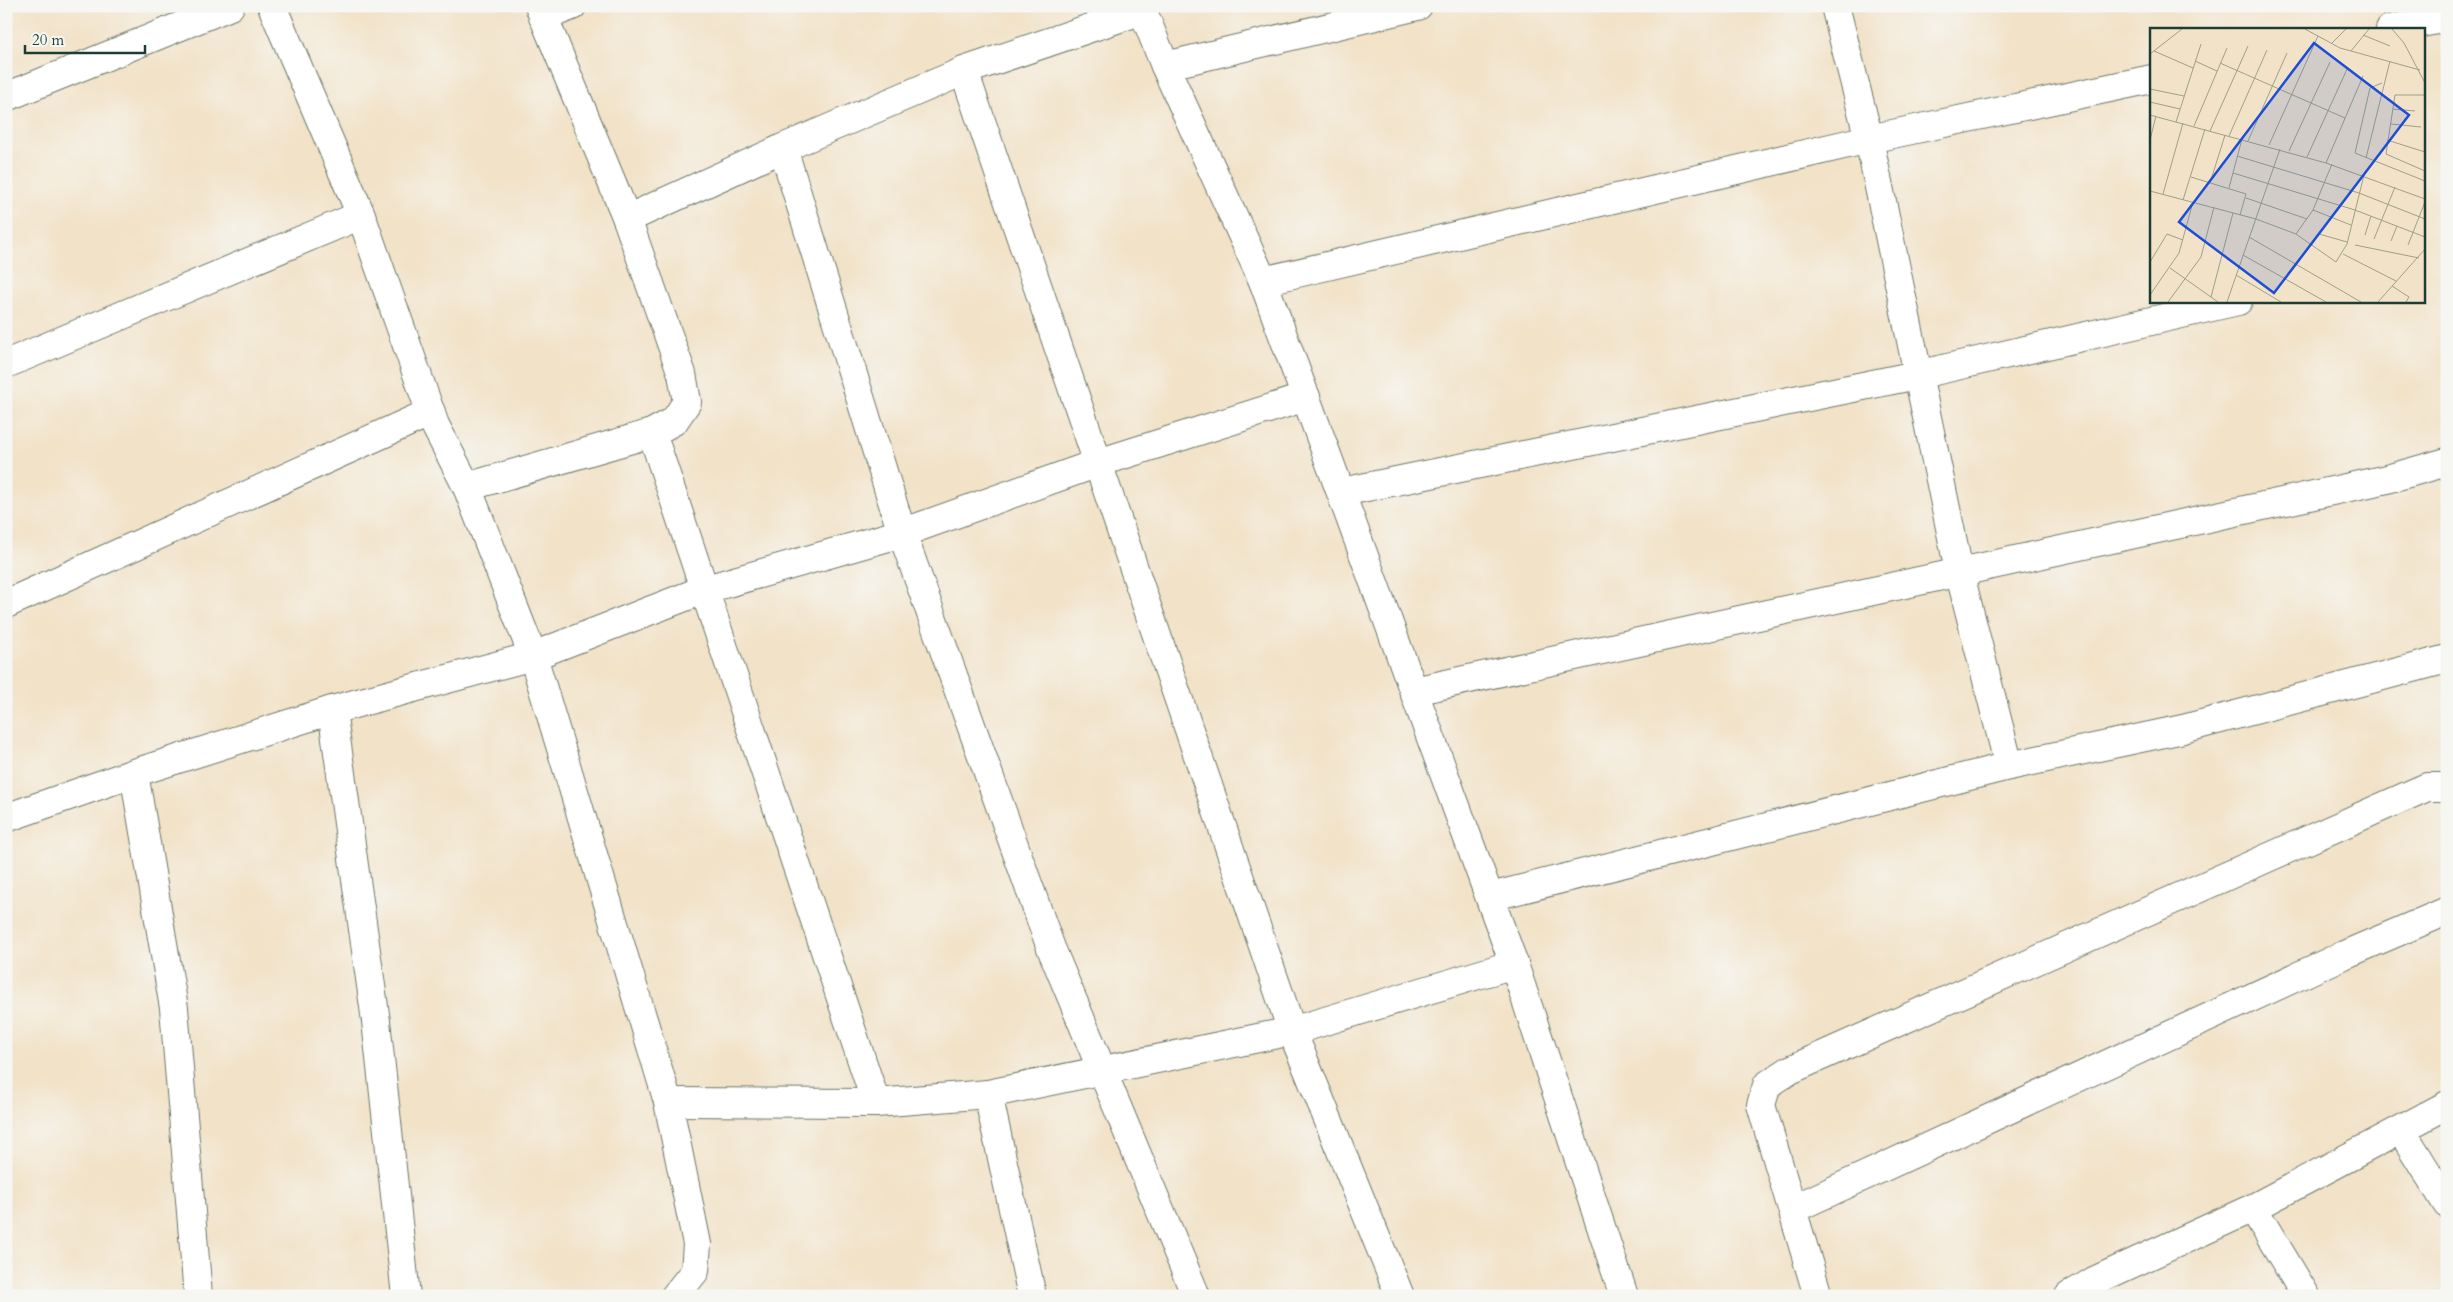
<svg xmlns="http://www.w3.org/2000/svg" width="2453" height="1302" font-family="Cardo,serif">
<rect width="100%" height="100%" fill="#f6f6f2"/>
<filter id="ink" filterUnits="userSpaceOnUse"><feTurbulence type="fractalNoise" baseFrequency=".02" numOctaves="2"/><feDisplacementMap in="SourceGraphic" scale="10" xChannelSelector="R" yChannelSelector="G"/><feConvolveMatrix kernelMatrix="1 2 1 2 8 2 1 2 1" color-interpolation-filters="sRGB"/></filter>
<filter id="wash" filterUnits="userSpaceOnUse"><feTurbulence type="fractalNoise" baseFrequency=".0096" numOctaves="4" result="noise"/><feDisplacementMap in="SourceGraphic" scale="20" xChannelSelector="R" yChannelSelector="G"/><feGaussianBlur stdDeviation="1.12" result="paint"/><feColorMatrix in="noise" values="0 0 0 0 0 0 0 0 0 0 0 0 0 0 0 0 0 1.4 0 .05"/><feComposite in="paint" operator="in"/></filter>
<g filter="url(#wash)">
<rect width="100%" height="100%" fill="#f2e2c7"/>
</g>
<g filter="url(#ink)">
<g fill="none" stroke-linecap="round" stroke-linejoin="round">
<defs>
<g id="street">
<path d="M272 6 361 215 435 425 467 487 533 656 668 1102 697 1244 695 1271 675 1296"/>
<path d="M1141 6 1165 66 1263 281 1514 964 1624 1296"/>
<path d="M1835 6 1869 139 1959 571 2009 766"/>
<path d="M543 17 572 6"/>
<path d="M2390 29 2447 18"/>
<path d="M1165 66 1418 6"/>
<path d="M964 71 1292 1031 1400 1296"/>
<path d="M6 97 230 6"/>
<path d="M783 148 902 533 1051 948 1196 1296"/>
<path d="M627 219 783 148 964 71 1143 10"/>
<path d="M1263 281 1869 139 2152 79"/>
<path d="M6 364 361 215"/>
<path d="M652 433 876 1103"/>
<path d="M467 487 652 433 674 421 687 402 682 374 627 219 539 6"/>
<path d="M1342 492 1917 375 2238 301"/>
<path d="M6 604 431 412"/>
<path d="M1414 691 2387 479 2447 462"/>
<path d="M332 710 376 1021 406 1296"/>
<path d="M134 773 174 1008 198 1296"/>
<path d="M6 818 134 773 332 710 533 656 703 590 902 533 1098 463 1306 397"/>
<path d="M1490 897 2009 766 2183 729 2447 659"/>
<path d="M988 1094 1032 1296"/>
<path d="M668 1102 876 1103 988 1094 1292 1031 1514 964"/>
<path d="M2401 1130 2447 1204"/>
<path d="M2253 1208 2306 1296"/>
<path d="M1793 1209 2344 955 2447 911"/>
<path d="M1818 1296 1761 1105 1767 1085 1790 1070 2427 787H2447"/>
<path d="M2069 1296 2094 1281 2253 1208 2447 1105"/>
</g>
</defs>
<use href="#street" stroke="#697767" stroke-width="30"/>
<use href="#street" stroke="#fff" stroke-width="28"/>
</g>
</g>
<g transform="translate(2150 28)">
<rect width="275" height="275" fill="#f2e2c7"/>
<path fill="none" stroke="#9ea08c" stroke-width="1" d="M155 1 190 20 270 42M242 1 254 15 275 55M213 7 240 18M181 16 196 1M4 23 43 40M201 23 219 1M0 26 32 1M45 33 67 43M70 35 195 90M232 55 220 60 205 125 275 153M0 61 34 68M275 67H245L236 126 275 143M0 74 30 81M243 81 265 83M0 87 176 135 275 171M26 94 51 16M241 96 271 99M44 98 77 20M60 103 98 18M79 108 117 22M0 112 6 88M237 112 275 124M98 113 137 25M119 117 168 8M139 123 180 34M87 128 209 165 275 191M157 129 198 39M216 130 240 33M176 135 213 48M83 145 205 182 275 209M41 149 96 166 90 187M60 155 75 107M79 160 92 111M0 163 106 191 146 206 186 234 197 216 214 147M13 166 33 95M96 170 157 191M33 172 55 101M163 182 201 197M146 206 163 182 182 136M215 207 221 188M99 209 211 274M224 211 245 159M241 213 247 198M205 217 269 230M258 217 275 174M161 218 169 206 197 214M193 226 246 253M93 227 176 274M0 234 17 206 33 212M20 240 68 274M86 247 131 274M242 258 259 269 256 274M0 267 29 225 43 174M61 269 83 185M18 274 51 229 64 179M77 274 130 121M228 274 275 221"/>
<path fill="#1d4ed8" fill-opacity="0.15" stroke="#1d4ed8" stroke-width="2.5" d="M164 15 259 87 124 265 29 194Z"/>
<rect width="275" height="275" fill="none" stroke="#1f3d34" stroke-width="2.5"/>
</g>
<rect width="2453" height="1302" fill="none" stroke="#f6f6f2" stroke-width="25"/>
<path d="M25 45v8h120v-8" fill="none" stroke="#1f3d34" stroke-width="2.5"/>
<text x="32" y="45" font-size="15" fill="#1f3d34" stroke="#f6f6f2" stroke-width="4" paint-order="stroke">20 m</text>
</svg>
